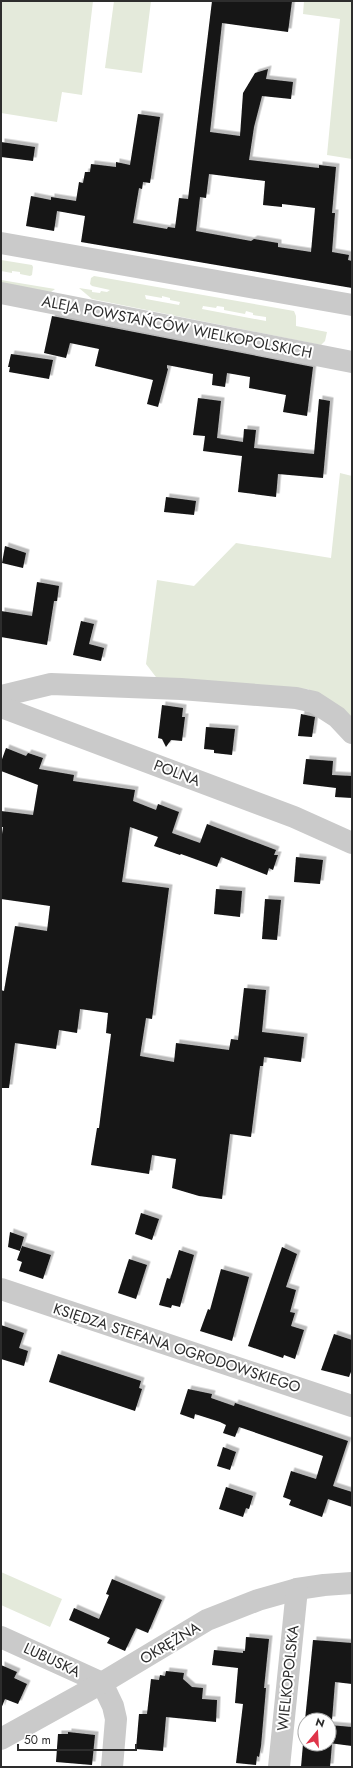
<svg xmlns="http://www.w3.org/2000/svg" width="353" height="1768" font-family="Jost,sans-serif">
<defs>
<filter id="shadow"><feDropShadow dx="3.5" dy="-3.5" stdDeviation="0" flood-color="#0004"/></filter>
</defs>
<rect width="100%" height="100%" fill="#fff"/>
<g fill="#e4eadb" fill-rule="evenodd">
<path d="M1 1H93L82 95 62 92 57 122 1 113Z"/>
<path d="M114 1H151L142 73 105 68Z"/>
<path d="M304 1H352V159L327 155 340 19 303 14Z"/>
<path d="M1 260 32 265 33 267 32 275 30 276 20 274V272L12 271V273L1 271Z"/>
<path d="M94 276 294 311 296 316V326L327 332 325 341 321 345 92 299 79 288 92 290V292L100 293 101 291 107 292 110 290 92 286 90 284 91 278ZM145 295 162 298V296L170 298V300L180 302 179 305 146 299ZM203 306 216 308 217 306 224 307V310L245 314 246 311 253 313V315L266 317V321L202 309Z"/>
<path d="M1 280 55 289 51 292 1 286Z"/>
<path d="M340 473 352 476V721L347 715 308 689 159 681 146 664 157 580 194 586 236 543 331 558Z"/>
<path d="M1 1572 62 1599 50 1627 1 1605Z"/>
</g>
<g fill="#141414" fill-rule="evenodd" filter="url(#shadow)">
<path d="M212 1H292L288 32 222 23 210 132 240 136 243 93 255 73 268 69 266 79 293 82 291 99 262 96 254 127 249 160 319 168V165L336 167 332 213H335L332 252 349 255 348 260 352 261V288L81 242 85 216 57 211 54 231 26 226 31 196 51 200V197L76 201 79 182 83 183 85 172H90L91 164 116 167V162L130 165 138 114 160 117 150 183 143 182 142 189 139 188 133 223 167 229 168 227 175 228 179 198 188 199ZM209 174 265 181 263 205 282 207V204L315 208 311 252 278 247V243L254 239 251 241 196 231 200 197 206 198Z"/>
<path d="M1 142 35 147 33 161 1 157Z"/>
<path d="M52 316 313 367 307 416 283 412 286 395 249 388 250 377 227 373 225 387 212 385 213 374 167 365V368L168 369 158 407 147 404 153 380 95 366 99 349 70 343 66 358 44 353Z"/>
<path d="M11 354 53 360 49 379 9 372 10 367H8Z"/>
<path d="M198 398 221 401 217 438 243 442 244 429 256 430 254 448 314 454 319 399 330 401 323 478 278 474 276 497 238 492 242 456 203 451 205 436 193 435Z"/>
<path d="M166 497 196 501 194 515 164 512Z"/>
<path d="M5 546 26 553 23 568 2 563Z"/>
<path d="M37 582 59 586 57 601H54L47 645 1 637V611L32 616Z"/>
<path d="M81 621 94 624 89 644 104 648 101 661 73 655Z"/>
<path d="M162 705 183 708 182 717H185L182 741 171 740 166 747 162 739 158 738Z"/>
<path d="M301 714 315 717 312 737 298 736Z"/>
<path d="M206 727 235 729 232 755 214 753V750L204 749Z"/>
<path d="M6 748 26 756 28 753 43 758 39 769 74 775 73 781 135 790 133 801 156 810 158 804 179 812 172 833 200 843 207 824 276 850 274 855H278L273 870 269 868 267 875 221 857 217 867 181 854 180 855 154 846 158 837 130 827 122 882 169 888 152 1019 146 1018 140 1056 174 1062 176 1043 229 1050 231 1039 238 1040 244 988 266 990 262 1032 304 1037 301 1062 264 1057 263 1066H260L251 1137 230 1134 222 1199 199 1196 172 1188 176 1159 152 1155 149 1174 91 1165 97 1128H99L111 1034 106 1033 108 1013 80 1009 77 1033 59 1030 56 1049 15 1043 9 1088H1V990L4 991 15 926 47 931 50 906 1 899V841L3 827H1V811L33 815 38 785 1 771V762Z"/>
<path d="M306 759 333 761 332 775 352 776V798L335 797 336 788 303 784Z"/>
<path d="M296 857 323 860 320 884 294 882Z"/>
<path d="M216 889 242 891 240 917 214 914Z"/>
<path d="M265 899 281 900 277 940 262 939Z"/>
<path d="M141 1213 159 1219 152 1240 135 1234Z"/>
<path d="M10 1232 24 1237 20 1251 8 1247Z"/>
<path d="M22 1246 51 1255 43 1279 19 1271 22 1262 17 1260Z"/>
<path d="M282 1247 297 1254 286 1287 296 1290 290 1312 295 1313 291 1326 304 1330 295 1359 284 1355 283 1358 248 1346Z"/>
<path d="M179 1250 194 1255 180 1307 172 1305 171 1308 159 1305 167 1278 170 1279Z"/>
<path d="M129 1259 147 1265 136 1299 118 1293Z"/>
<path d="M221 1269 249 1277 232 1341 200 1331 208 1309 210 1310Z"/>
<path d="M1 1325 24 1333 19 1348 28 1351 24 1366 1 1359Z"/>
<path d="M334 1334 352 1340V1369L349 1377 321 1370Z"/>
<path d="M58 1354 141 1381 139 1388 142 1389 135 1411 49 1382Z"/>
<path d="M188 1389 212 1394 211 1398 234 1406 235 1403 348 1441 333 1486 352 1492V1507L328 1499 322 1517 289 1505 291 1500 283 1497 291 1471 316 1479 323 1456 239 1427 235 1437 223 1433 226 1425 220 1422 195 1414 194 1419 180 1414Z"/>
<path d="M223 1447 236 1452 230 1470 217 1466Z"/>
<path d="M226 1487 253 1496 249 1509 246 1508 243 1517 219 1509Z"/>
<path d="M112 1579 162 1600 148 1633 136 1628 125 1651 107 1643 110 1638 69 1620 74 1608 99 1619 109 1595 106 1594Z"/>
<path d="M246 1637 269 1639 264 1688H266L261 1746 259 1757 257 1756 256 1765 236 1763 243 1704 235 1703 238 1668 212 1665 214 1650 243 1653V1651H245Z"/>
<path d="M313 1640 352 1643V1684L335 1682 332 1720H305Z"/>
<path d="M1 1665 17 1672 14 1678 27 1684 18 1704 5 1699 1 1709Z"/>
<path d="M166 1671 184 1673 183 1679 192 1687 203 1688 202 1699 217 1700 216 1722 166 1717 163 1751 136 1749 139 1714H147L151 1679 159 1680 160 1675 165 1676Z"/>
<path d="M329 1725 352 1727V1746L329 1743Z"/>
<path d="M68 1732 95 1735 92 1765 56 1762 58 1734H68Z"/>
<path d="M303 1744H332L330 1767H301Z"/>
</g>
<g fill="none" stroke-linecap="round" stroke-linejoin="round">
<g stroke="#cacaca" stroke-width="22">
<path d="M1 243 352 305"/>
<path d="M1 293 352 362"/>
<path d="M1 696 51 684 181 689 296 698 314 702 337 717 352 733"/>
<path d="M1 707 294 817 352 843"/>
<path d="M1 1289 352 1406"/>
<path d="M1 1637 102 1683 113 1706 116 1719 112 1767"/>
<path d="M1 1739 102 1683 207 1620 258 1600 297 1589 324 1585 352 1583"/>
<path d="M279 1767 297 1589"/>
</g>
</g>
<g text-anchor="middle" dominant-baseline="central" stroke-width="4" stroke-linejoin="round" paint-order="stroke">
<g font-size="15" fill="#2d2d2d" stroke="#fff">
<text transform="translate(177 327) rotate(11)">ALEJA POWSTAŃCÓW WIELKOPOLSKICH</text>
<text transform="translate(177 773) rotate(21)">POLNA</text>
<text transform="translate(177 1348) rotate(18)">KSIĘDZA STEFANA OGRODOWSKIEGO</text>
<text transform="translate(170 1643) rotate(-31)">OKRĘŻNA</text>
<text transform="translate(52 1660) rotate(25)">LUBUSKA</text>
<text transform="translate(288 1678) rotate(-84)">WIELKOPOLSKA</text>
</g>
</g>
<rect width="353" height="1768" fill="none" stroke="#2d2d2d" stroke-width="4"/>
<g transform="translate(317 1732) rotate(18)"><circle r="19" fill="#ffffff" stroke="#ababab"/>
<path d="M0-3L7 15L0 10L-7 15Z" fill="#df3449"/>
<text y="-6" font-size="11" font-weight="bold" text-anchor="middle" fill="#2d2d2d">N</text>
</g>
<path d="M18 1744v6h118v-6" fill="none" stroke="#2d2d2d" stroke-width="2"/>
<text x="24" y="1744" font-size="12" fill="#2d2d2d" stroke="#ffffff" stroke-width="3" paint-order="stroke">50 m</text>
</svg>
